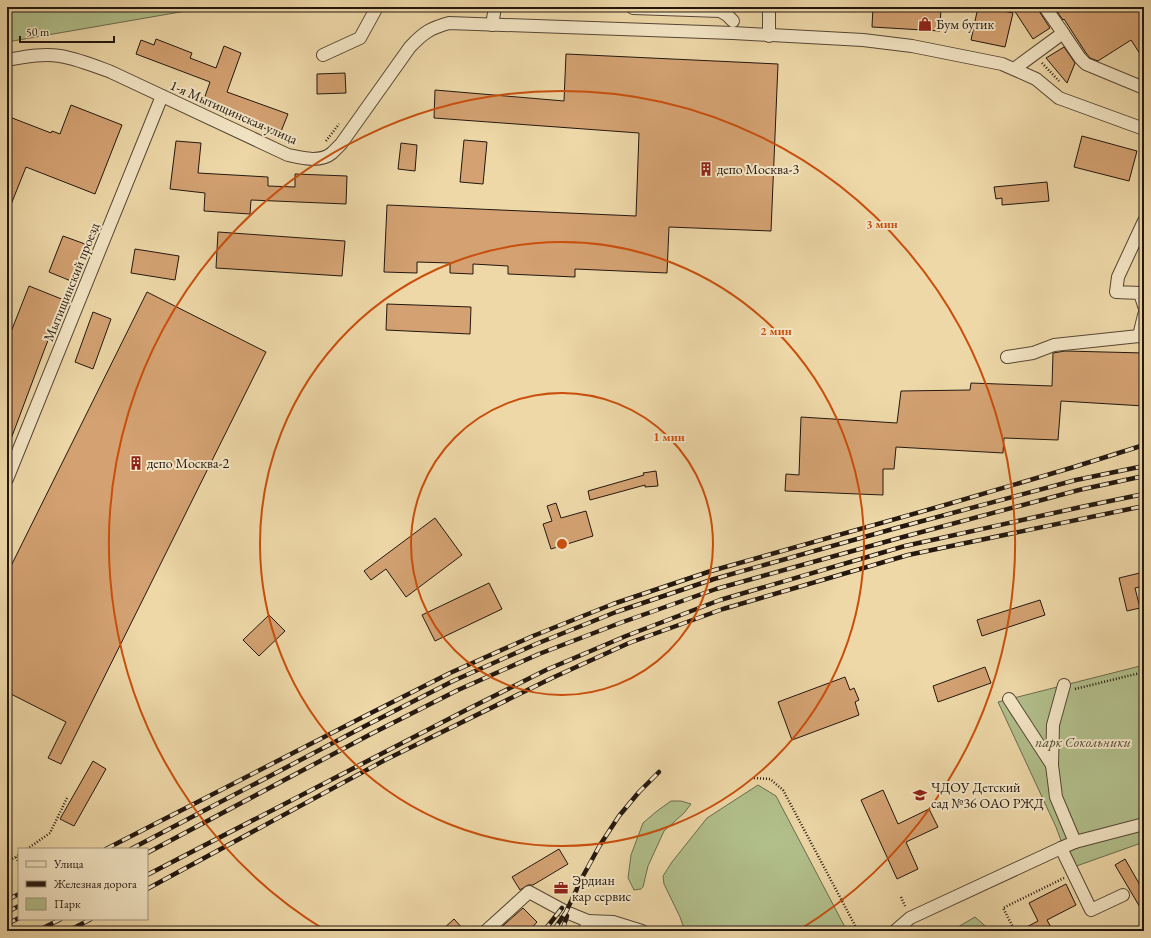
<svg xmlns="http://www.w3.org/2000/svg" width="1151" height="938" font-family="'EB Garamond',serif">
<rect width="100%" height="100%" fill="#eed8a8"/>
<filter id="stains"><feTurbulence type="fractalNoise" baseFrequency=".005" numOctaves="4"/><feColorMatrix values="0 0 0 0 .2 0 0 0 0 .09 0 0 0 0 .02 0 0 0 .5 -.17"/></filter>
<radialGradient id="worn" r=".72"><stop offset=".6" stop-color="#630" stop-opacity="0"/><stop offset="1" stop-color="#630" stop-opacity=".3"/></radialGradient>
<g fill="#b2c08c" stroke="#6a6c4e">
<path d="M7 7H209L7 42Z"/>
<path d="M1144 665V842L1071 868 1056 827 998 702Z"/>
<path d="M758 785 776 796 847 931H685L680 917 664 884 663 876 672 862 707 818Z"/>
<path d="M671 801H681L691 804 684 813 664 831 648 866 643 887 641 889 634 890 628 878 631 855 643 823 657 811Z"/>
<path d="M975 917 991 931H951Z"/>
</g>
<g fill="#d4a272" stroke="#23170f">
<path d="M873 7H941L940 31 872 27Z"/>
<path d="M978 7H985L1013 13 1005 47 971 40Z"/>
<path d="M1012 7H1038L1039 11 1050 28 1033 39Z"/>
<path d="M1054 7H1144V60L1131 40 1098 61 1090 58 1086 53 1064 19 1063 20Z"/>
<path d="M156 39 192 53 190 58 216 68 224 46 241 53 227 92 288 114 280 134 202 105 210 82 136 54 141 40 154 45Z"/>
<path d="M1064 47 1075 63 1067 83 1046 58Z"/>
<path d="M566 54 778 64 771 231 669 227 667 273 575 269V277L508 274V266L473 264V274L450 273V263L417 262V273L384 272 387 205 636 216 639 133 434 118 435 90 564 101Z"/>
<path d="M345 73 346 93 317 94V74Z"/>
<path d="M71 105 122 125 95 194 26 167 8 212H7V116L51 133 52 131 60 134Z"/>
<path d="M1082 136 1137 151 1129 181 1074 167Z"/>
<path d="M464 140 487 142 483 184 460 182Z"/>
<path d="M176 141 201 143 198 173 268 177V186L295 187V174L347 176 346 204 251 200 250 214 204 211 205 193 170 189Z"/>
<path d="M401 143 417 145 415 171 398 169Z"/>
<path d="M1047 182 1049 201 1002 205V198L996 199 994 187Z"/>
<path d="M218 232 345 241 342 276 216 268Z"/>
<path d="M63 236 85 244 71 281 49 272Z"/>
<path d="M135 249 179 256 175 280 131 273Z"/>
<path d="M29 286 64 300 45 348 8 447H7V342Z"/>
<path d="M147 292 266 352 61 764 48 758 66 722 7 692V574Z"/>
<path d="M387 304 471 307 470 334 386 330Z"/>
<path d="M93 312 111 319 93 369 75 362Z"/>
<path d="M1065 351 1144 353V406L1061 401 1058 440 1004 438 1003 453 896 447 894 469H883V495L785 491 786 474 799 475 801 417 897 423 901 391 970 390 971 383 1052 386 1053 353Z"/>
<path d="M656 471 658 486 645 487V485L590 500 588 491 644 475 643 473Z"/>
<path d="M556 503 561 518 586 511 593 536 551 549 543 524 552 521 547 506Z"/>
<path d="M435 518 462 555 406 597 386 569 371 580 364 571Z"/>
<path d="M1144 572V586L1135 588 1140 608 1127 611 1119 578Z"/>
<path d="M489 583 502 609 435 641 422 615Z"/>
<path d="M1040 600 1045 615 982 636 977 620Z"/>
<path d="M269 615 285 631 259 656 243 640Z"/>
<path d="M985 667 991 683 938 702 933 686Z"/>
<path d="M845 677 850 690 854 688 859 700 855 702 859 715 792 740 778 702Z"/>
<path d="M93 761 106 769 74 826 60 819Z"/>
<path d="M883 790 898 824 929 809 938 827 906 842 918 869 897 879 861 800Z"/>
<path d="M559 849 568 864 533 885H528L520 890 512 877Z"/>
<path d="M1125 859 1144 892V914L1115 865Z"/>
<path d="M1066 884 1076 905 1047 920 1053 931H1019L1038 921 1029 903Z"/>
<path d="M523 908 537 922 529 931H497Z"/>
<path d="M454 919 465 931H441Z"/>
</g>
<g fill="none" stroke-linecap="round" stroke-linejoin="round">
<defs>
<g id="minor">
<path d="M769 7V36"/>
<path d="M633 8 720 11 727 15 733 21"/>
<path d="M492 25 495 7"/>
<path d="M1063 33 1080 58 1086 64 1144 88"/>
<path d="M323 55 360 38 377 7"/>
<path d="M7 60C24 57 43 53 60 56 78 59 95 66 111 72L288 155C302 158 320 163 332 153 335 150 338 147 341 144L410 47C424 32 431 28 449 23L733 33 863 40 912 46 1002 64 1036 79 1059 98 1144 129"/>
<path d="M1014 69 1063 33 1045 7"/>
<path d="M1144 221 1118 277 1116 292 1140 293 1144 306"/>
<path d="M1144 315 1139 336 1144 338"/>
<path d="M1007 357 1033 353 1054 345 1139 336"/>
<path d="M7 479 162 96"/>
<path d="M1064 685 1053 725 1052 765 1056 797 1075 842"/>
<path d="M1009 699 1052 765"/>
<path d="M1061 848 1091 910 1123 895"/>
<path d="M486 931 529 892 566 912 588 921"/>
<path d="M585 931 588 921 613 922 642 931"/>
<path d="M895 931 910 918 1061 848 1075 842 1144 824"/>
</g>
</defs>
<use href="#minor" stroke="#564735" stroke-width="14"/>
<g stroke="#23170f" stroke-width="2.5" stroke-dasharray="1 2" stroke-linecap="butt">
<path d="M1042 63 1059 81"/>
<path d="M326 141 339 124"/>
<path d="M1075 689 1144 672"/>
<path d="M754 778 770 779 783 790 858 931"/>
<path d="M27 849 50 833 67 798"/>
<path d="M16 857 19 863"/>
<path d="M7 862 19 855"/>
<path d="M901 897 906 908"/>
<path d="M1015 931 1003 908 1064 878"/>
</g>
<use href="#minor" stroke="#f4e6c6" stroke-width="12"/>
<defs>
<g id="rail">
<path d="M106 849 363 717 450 673 533 636 613 604 711 571 945 505 1074 467 1144 445"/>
<path d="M131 849 367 725 453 681 536 644 616 612 714 579 900 527 1076 480 1144 466"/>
<path d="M147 853 371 734 458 690 539 654 620 623 716 589 903 537 1079 490 1144 476"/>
<path d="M147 875 468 709 546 670 626 636 720 600 905 546 1081 507 1144 494"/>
<path d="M147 889 385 760 552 678 629 643 723 609 908 555 1144 506"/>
<path d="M7 900 19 894"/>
<path d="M7 912 19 906"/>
<path d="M7 924 19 918"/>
<path d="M37 931 61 919"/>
<path d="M68 931 91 919"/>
<path d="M544 931 562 908"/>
<path d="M553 931 566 912 583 876 600 845 619 816 639 792 659 772"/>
<path d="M562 931 567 916"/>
</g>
</defs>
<use href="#rail" stroke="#23170f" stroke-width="4.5"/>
<use href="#rail" stroke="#f4e6c6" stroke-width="3" stroke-dasharray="9" stroke-linecap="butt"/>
</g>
<g fill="none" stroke="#ca4f0c" stroke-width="2">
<circle cx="562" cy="544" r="151"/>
<circle cx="562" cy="544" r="302"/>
<path d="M325 930A453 453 0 1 1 799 930"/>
</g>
<defs>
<symbol id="shop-bare" viewBox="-9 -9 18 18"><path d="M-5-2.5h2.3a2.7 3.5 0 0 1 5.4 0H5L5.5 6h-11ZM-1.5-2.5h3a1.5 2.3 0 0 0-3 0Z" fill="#8f2418" stroke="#f4e6c6" stroke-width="2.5" paint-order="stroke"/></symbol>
<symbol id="building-bare" viewBox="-9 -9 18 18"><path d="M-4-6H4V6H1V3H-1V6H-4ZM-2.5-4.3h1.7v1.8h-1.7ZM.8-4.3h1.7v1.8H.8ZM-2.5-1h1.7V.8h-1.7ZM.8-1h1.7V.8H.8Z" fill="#8f2418" stroke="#f4e6c6" stroke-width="2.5" paint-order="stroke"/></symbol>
<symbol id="school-bare" viewBox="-9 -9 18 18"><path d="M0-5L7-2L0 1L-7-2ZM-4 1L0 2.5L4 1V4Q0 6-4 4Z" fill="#8f2418" stroke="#f4e6c6" stroke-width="2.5" paint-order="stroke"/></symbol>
<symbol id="office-bare" viewBox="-9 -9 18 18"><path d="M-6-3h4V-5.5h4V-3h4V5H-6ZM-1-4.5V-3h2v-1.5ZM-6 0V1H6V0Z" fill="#8f2418" stroke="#f4e6c6" stroke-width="2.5" paint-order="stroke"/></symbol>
</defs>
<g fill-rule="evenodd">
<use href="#shop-bare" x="915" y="14" width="20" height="20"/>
<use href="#building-bare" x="696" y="159" width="20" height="20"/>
<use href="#building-bare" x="126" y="453" width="20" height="20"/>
<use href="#school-bare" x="910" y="785" width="20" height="20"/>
<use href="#office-bare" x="551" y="878" width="20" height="20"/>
</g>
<g text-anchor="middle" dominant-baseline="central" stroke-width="4" stroke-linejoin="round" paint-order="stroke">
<g font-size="14" fill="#23170f" stroke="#f4e6c6" text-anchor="start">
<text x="936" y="24">Бум бутик</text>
<text x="717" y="169">депо Москва-3</text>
<text x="147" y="463">депо Москва-2</text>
<text x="931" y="787">ЧДОУ Детский<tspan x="931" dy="16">сад №36 ОАО РЖД</tspan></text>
<text x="572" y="880">Эрдиан<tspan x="572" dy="16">кар сервис</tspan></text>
</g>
<g font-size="14" fill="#23170f" stroke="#f4e6c6">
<text transform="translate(234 112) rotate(24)">1-я Мытищинская улица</text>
<text transform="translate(71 282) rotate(-68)">Мытищинский проезд</text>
</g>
<g font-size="14" font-style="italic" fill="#4e4a34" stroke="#f4e6c6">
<text x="1083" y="742">парк Сокольники</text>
</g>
</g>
<circle cx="562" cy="544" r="6" fill="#ca4f0c" stroke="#f4e6c6" stroke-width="2"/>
<g font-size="12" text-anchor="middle" font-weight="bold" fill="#ca4f0c" stroke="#f4e6c6" stroke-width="4" stroke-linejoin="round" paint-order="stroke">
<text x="882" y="228">3 мин</text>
<text x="776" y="335">2 мин</text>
<text x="669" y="441">1 мин</text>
</g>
<rect width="1151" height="938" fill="none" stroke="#eed8a8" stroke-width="24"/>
<rect x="8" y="8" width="1135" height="922" fill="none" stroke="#23170f" stroke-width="2"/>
<rect x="12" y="12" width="1127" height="914" fill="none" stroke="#23170f"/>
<rect x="18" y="848" width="130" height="72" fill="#f4e6c6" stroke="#a0937d"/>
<rect x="26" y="861" width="20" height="6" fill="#f4e6c6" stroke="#a0937d"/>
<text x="54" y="868" font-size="12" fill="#23170f">Улица</text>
<rect x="26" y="881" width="20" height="6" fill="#23170f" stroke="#a0937d"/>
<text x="54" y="888" font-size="12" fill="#23170f">Железная дорога</text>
<rect x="26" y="898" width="20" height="12" fill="#b2c08c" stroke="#a0937d"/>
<text x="54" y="908" font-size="12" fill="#23170f">Парк</text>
<path d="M20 36v6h94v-6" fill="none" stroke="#23170f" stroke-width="2"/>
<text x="26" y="36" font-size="12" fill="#23170f" stroke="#f4e6c6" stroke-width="3" paint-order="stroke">50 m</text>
<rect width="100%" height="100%" filter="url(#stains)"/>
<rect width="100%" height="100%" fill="url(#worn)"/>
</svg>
